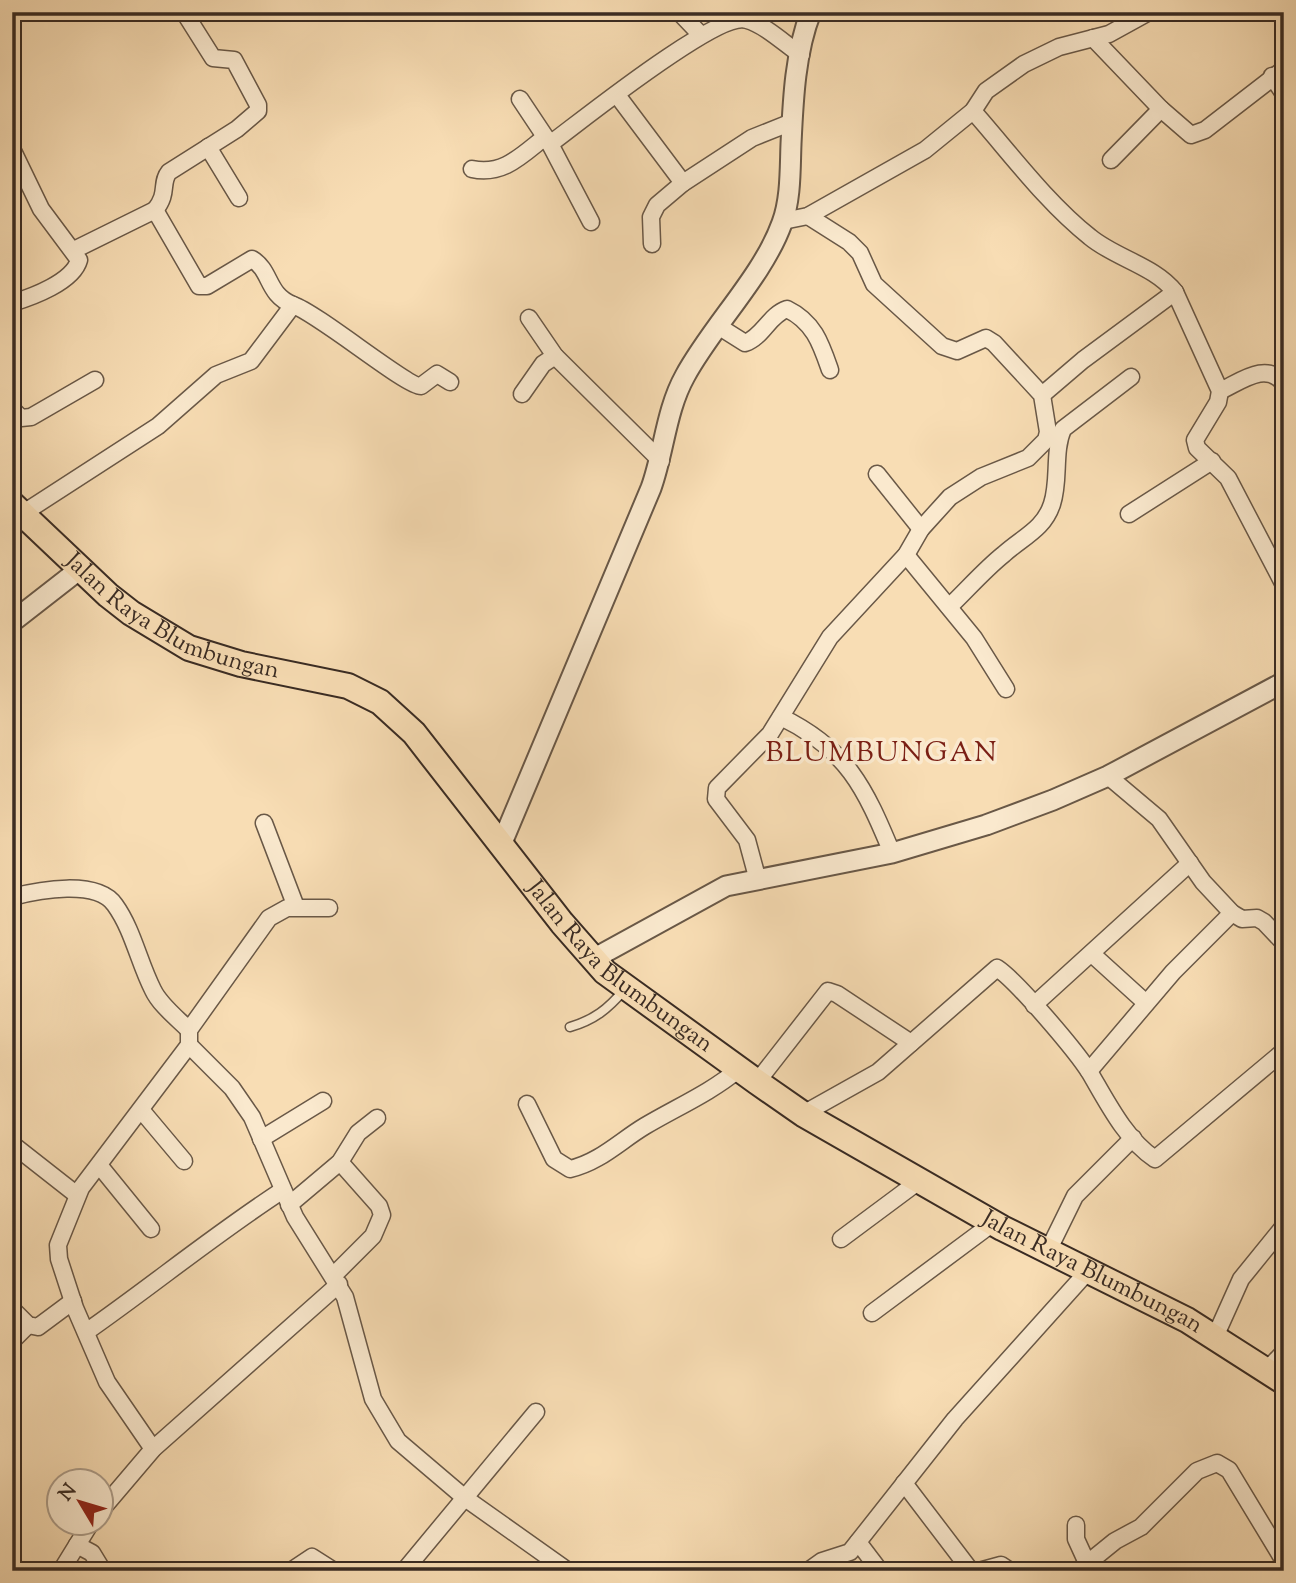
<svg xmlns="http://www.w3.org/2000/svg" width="1296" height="1583" font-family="'Sorts Mill Goudy',serif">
<rect width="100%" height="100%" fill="#f8ddb4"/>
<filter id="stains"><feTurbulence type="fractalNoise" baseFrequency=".00286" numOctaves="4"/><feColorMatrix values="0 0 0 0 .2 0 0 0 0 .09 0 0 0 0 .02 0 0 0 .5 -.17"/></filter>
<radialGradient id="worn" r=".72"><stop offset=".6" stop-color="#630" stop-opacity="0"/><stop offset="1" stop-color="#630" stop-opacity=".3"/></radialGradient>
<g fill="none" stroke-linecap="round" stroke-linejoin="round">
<defs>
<path id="service" d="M570 1027C594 1020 608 1009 624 990"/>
<g id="minor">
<path d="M679 12 700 34"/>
<path d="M1093 38 1161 109 1191 135 1205 130 1284 69"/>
<path d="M1272 76 1284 94"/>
<path d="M617 95 683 183"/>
<path d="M520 99 550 144 591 222"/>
<path d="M973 111C1010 153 1046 202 1090 237 1115 258 1155 266 1175 292L1220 391 1218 402 1195 440 1197 448 1228 478 1284 585"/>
<path d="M550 144C580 122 717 11 747 20 765 25 785 44 801 55"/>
<path d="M208 147 239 198"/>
<path d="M12 149 41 209 79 260C73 282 32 297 12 303"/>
<path d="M1111 160 1161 109"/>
<path d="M472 169C503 176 522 155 545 137"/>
<path d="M155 210C169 193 160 183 169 172L237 129 258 111V105L234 60 213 58 184 12"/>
<path d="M783 221 808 216 925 150 973 111 986 91 1024 64 1059 47 1109 34 1149 12"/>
<path d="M652 244 651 217 657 205 683 183 752 138 792 122"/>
<path d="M74 250 155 210 199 286H207L252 259C272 271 266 294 293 305"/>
<path d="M529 318 555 356 661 461"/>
<path d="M718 326 745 343C763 337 769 315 787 309 814 322 821 344 830 370"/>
<path d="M1220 391C1240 382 1267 360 1284 384"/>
<path d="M522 394 543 364 555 356"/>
<path d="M1042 395 1083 360 1175 292"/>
<path d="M12 409 21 418 31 417 95 380"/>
<path d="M877 474 921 529"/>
<path d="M22 514 158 426 216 375 251 361 293 305C319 314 407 387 421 386L437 374 450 382"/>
<path d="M1129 514 1212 461"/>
<path d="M906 555 974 638 1006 689"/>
<path d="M949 607C967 590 984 570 1004 554 1023 537 1044 529 1052 504 1060 480 1053 452 1063 429L1131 377"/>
<path d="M781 717C847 749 865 788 892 853"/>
<path d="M1108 776 1159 819 1203 882 1232 913 1242 919 1257 918 1264 922 1284 943"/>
<path d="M264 823 296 907"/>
<path d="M757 877 747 840 716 799 717 788 770 734 830 637 906 555 921 529 950 497 981 477 1028 458 1046 440 1048 432 1042 395 994 343 986 338 957 351 942 346 874 284 860 253 849 242 808 216"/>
<path d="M12 897C39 890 97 879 115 905 133 930 139 963 153 990 160 1005 177 1018 189 1030"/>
<path d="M1092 954 1146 1003"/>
<path d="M1034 1005 1190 863"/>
<path d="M189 1045 232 1088 252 1117 295 1217 345 1297 373 1399 398 1441 465 1498 568 1571"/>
<path d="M1089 1071 1173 972 1232 913"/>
<path d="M757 1082 828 991 837 994 911 1043"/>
<path d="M527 1104 554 1159 570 1169C600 1162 620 1141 645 1126 677 1107 710 1093 739 1069"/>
<path d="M142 1111 184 1161"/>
<path d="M803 1114 878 1072 997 968C1017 981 1077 1052 1090 1073 1107 1102 1126 1140 1155 1159L1284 1051"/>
<path d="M261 1139 323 1101"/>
<path d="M12 1144 77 1195"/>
<path d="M99 1165 151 1229"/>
<path d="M289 1205 340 1162 358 1133 377 1118"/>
<path d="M841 1239 919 1181"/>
<path d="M1048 1251 1075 1196 1133 1138"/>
<path d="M333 1276 373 1236 382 1215 379 1206 340 1162"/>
<path d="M12 1309 28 1325 38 1327 73 1301"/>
<path d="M872 1313 993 1223"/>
<path d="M86 1332C152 1286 215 1234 283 1190"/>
<path d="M1215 1337 1241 1279 1284 1226"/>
<path d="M12 1341 28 1325"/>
<path d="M1267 1370 1284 1352"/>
<path d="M153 1449 107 1382 75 1308 59 1259 58 1245 81 1188 189 1045V1030L269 918 287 908H329"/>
<path d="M904 1483 971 1571"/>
<path d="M102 1509 153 1449 339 1284"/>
<path d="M1076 1525V1539L1087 1563"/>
<path d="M858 1542 880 1571"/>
<path d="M77 1545 90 1524"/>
<path d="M61 1571 77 1545 92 1553 103 1571"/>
<path d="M291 1571 312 1557 334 1571"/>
<path d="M404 1571 536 1412"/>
<path d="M808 1571 822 1561 850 1552 955 1419 1089 1270"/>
<path d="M979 1571 1001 1565 1010 1571"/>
<path d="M1078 1571 1115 1541 1141 1527 1197 1471 1217 1463 1229 1470 1284 1561"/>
</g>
<g id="tertiary">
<path d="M12 622 80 569"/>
<path d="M501 845 651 488C664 452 666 410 685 376 712 326 763 276 782 223 791 199 790 169 791 144 793 101 795 52 811 12"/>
<path d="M593 959 726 886 892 853 986 825 1053 800 1108 776 1284 682"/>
</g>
<g id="primary">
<path id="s1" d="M12 504 108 595 131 613 189 648 241 664 348 686 380 702 414 733 562 923 605 972 757 1082 803 1114 1002 1228 1187 1320 1284 1382"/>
</g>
</defs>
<use href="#service" stroke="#695847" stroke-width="11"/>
<use href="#minor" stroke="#695847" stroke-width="19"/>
<use href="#tertiary" stroke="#695847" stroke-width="23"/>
<use href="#primary" stroke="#392b23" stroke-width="28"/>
<use href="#service" stroke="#fae9ce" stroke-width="8"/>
<use href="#minor" stroke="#fae9ce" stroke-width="16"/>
<use href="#tertiary" stroke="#fae9ce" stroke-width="19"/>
<use href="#primary" stroke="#f8ddb4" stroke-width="24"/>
</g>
<g text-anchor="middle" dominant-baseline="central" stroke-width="7" stroke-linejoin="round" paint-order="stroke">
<g font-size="24" fill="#392b23" stroke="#fae9ce">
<text stroke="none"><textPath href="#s1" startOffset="200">Jalan Raya Blumbungan</textPath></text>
<text stroke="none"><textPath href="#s1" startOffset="788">Jalan Raya Blumbungan</textPath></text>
<text stroke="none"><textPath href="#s1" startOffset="1354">Jalan Raya Blumbungan</textPath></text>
</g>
<g font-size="28" letter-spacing="2" fill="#7a1f14" stroke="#fae9ce">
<text x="882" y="754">BLUMBUNGAN</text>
</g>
</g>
<rect width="1296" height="1583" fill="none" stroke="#f8ddb4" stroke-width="42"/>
<rect x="14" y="14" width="1268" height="1555" fill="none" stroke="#392b23" stroke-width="3.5"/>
<rect x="21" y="21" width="1254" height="1541" fill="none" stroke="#392b23" stroke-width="2"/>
<g transform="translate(80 1502) rotate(308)"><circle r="33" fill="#fae9ce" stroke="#ad9d8a" stroke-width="2"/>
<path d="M0-5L12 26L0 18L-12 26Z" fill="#8f2418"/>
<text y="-10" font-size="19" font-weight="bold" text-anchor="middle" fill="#392b23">N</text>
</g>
<rect width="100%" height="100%" filter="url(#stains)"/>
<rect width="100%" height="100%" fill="url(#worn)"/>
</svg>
